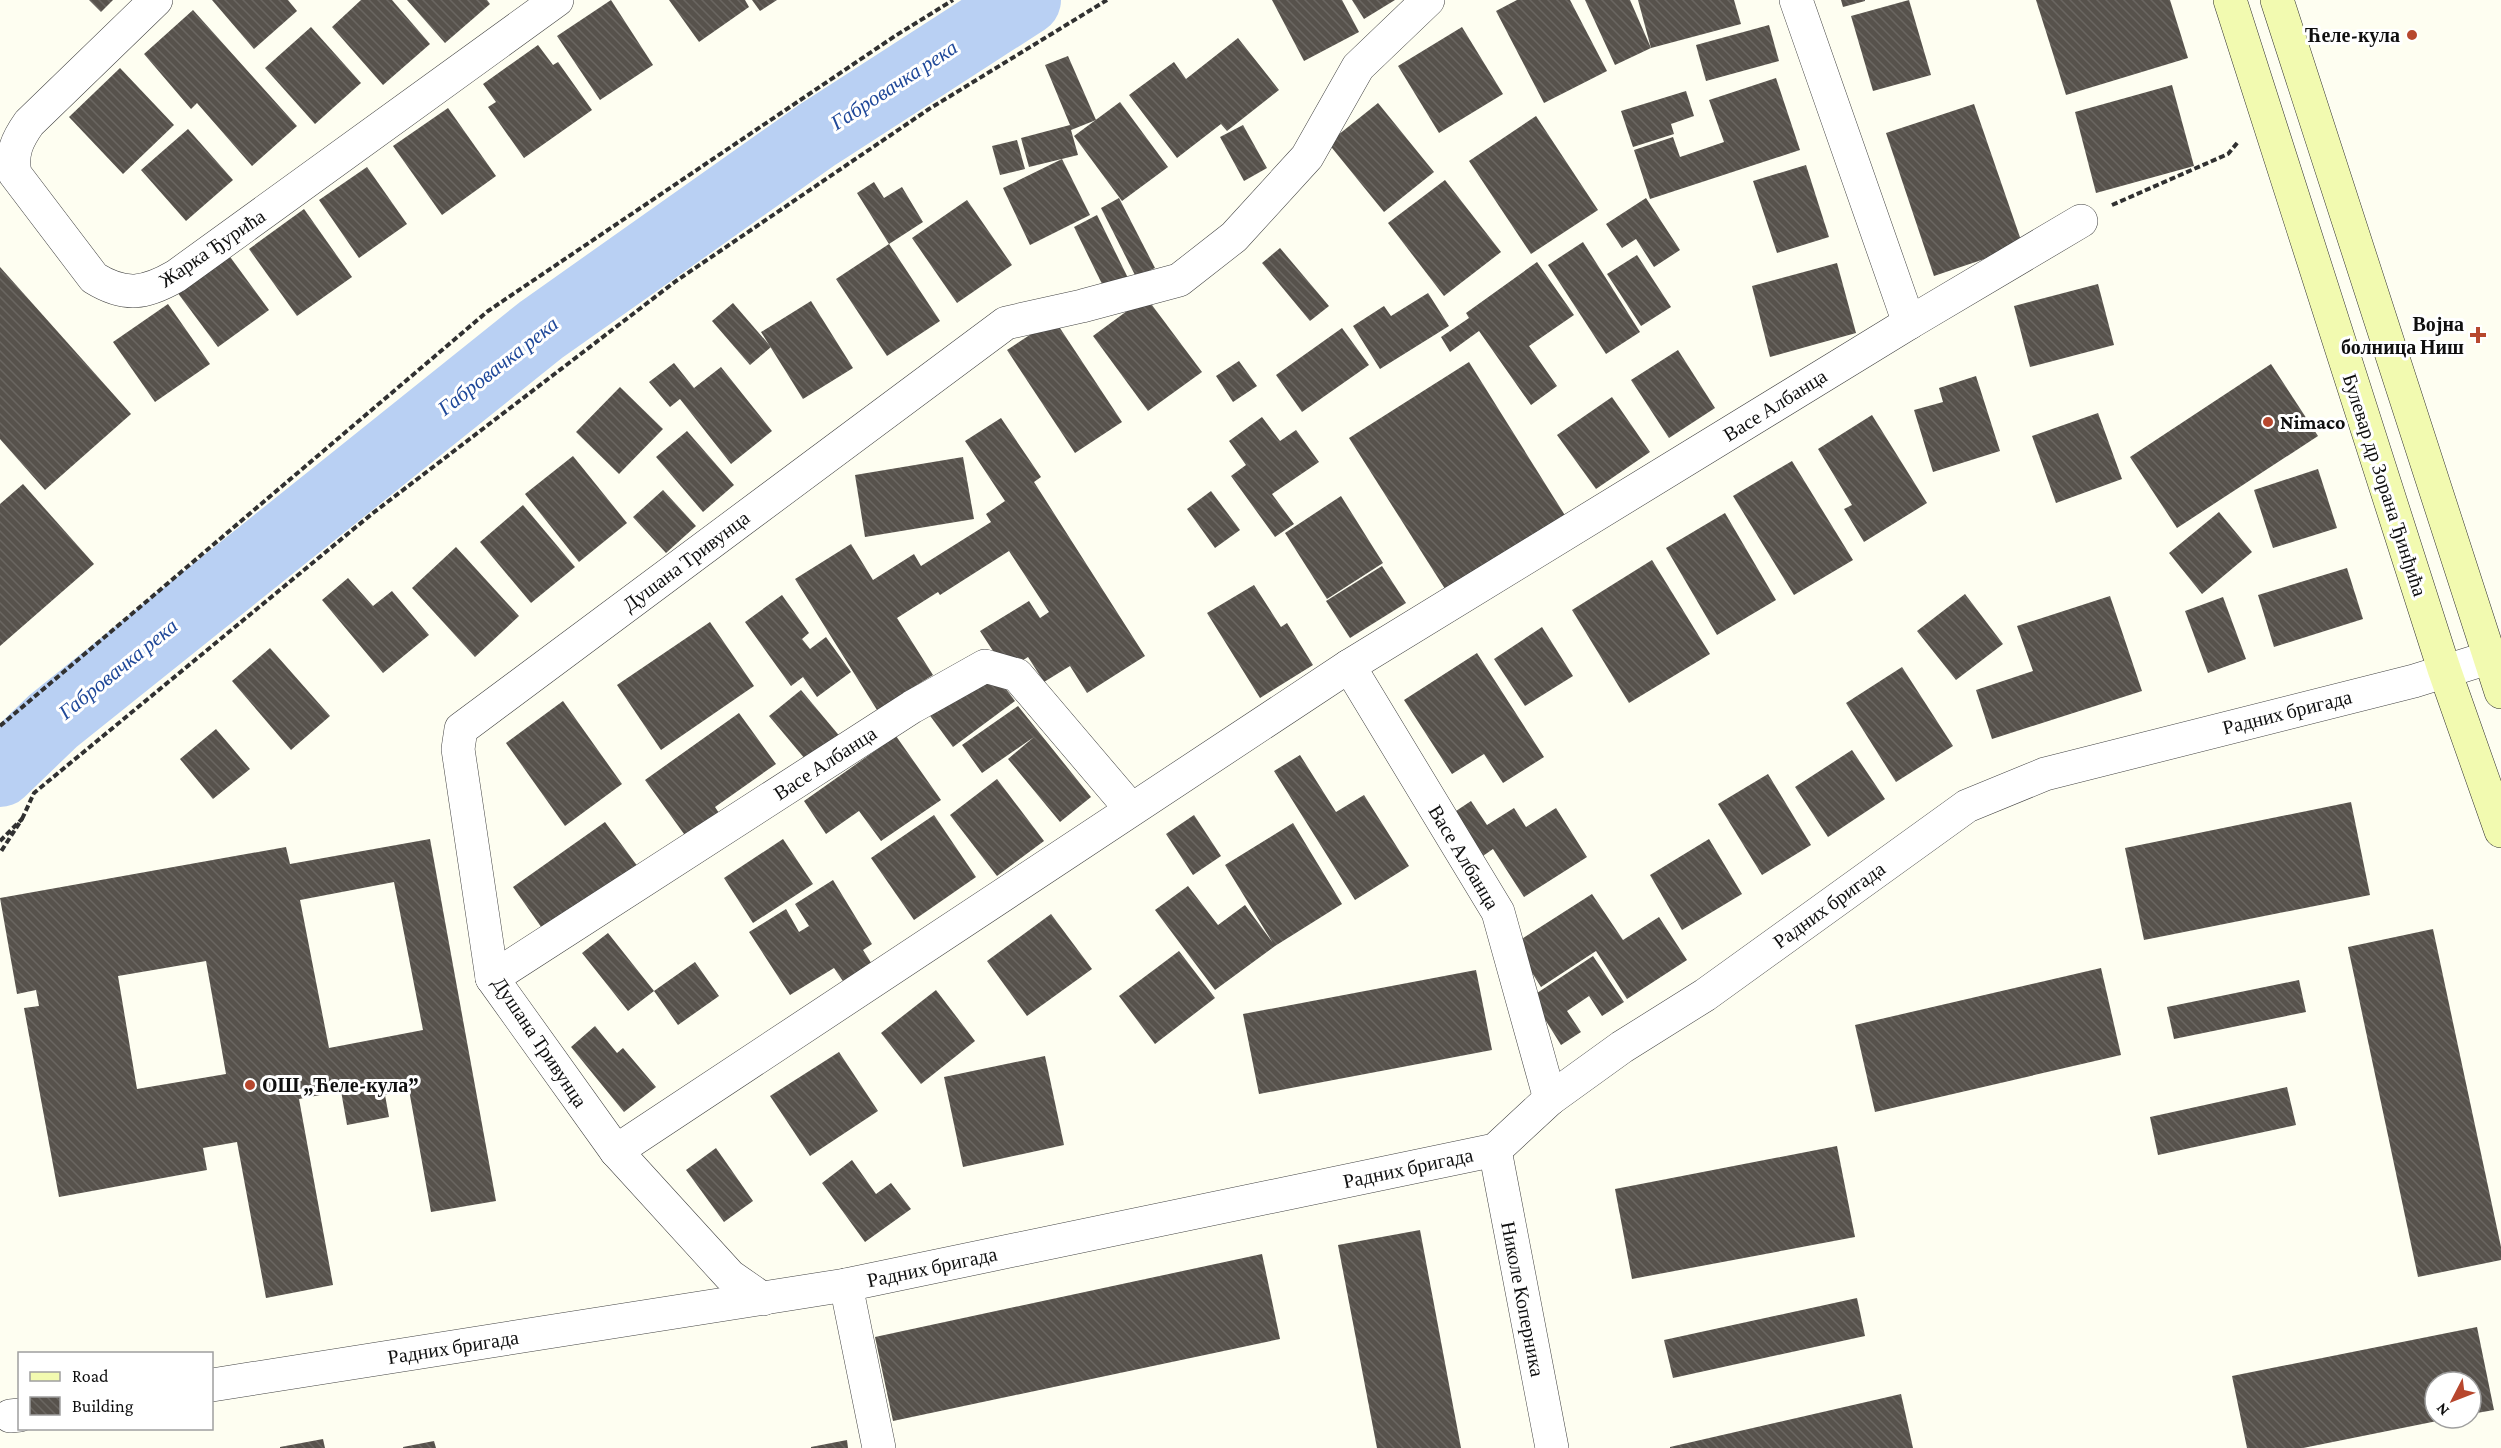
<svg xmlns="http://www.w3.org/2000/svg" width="2501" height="1448" font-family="'Crimson Pro',serif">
<defs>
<pattern id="building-back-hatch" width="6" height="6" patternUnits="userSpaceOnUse" patternTransform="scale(1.5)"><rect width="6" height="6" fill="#57524c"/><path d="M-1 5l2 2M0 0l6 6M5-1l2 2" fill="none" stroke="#6a6661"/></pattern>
</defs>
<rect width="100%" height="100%" fill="#fefef1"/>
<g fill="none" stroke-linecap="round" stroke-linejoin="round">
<path stroke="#b9d0f3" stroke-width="70" d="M0 772 53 721 541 330 817 135 1026 0"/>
</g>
<g fill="url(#building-back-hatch)" fill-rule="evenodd">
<path d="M89 0H113L101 12Z"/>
<path d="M212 0H288L297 11 254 49Z"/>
<path d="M361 0H392L430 44 383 85 332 27Z"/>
<path d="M407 0H487L490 4 445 43Z"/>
<path d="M611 0 653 65 600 100 557 36Z"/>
<path d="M669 0H745L749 7 699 42Z"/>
<path d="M752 0H777L760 11Z"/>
<path d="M1272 0H1342L1359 32 1304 61Z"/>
<path d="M1352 0H1395L1364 19Z"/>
<path d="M1517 0H1570L1607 71 1544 103 1496 11Z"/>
<path d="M1585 0H1630L1651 48 1615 65Z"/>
<path d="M1638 0H1734L1741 24 1651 48Z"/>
<path d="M1841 0H1865V1L1843 7Z"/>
<path d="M1909 0 1931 75 1873 91 1851 16Z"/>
<path d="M2036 0H2170L2188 58 2066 95Z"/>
<path d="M193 10 297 126 252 166 197 103 191 109 144 54Z"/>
<path d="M1769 25 1779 61 1706 81 1696 45Z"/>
<path d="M311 27 361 83 315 124 265 68Z"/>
<path d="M1462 27 1503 94 1439 133 1398 66Z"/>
<path d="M1238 38 1279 90 1227 131 1221 124 1177 158 1129 95 1174 62 1186 79Z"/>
<path d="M538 45 553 65 558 62 592 110 524 158 488 107 496 102 483 84Z"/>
<path d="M1068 56 1096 120 1071 130 1078 155 1029 167 1021 138 1070 125 1045 65Z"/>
<path d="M120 68 174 125 123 174 69 117Z"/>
<path d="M1776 78 1800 150 1650 199 1634 150 1673 137 1680 157 1724 142 1709 100Z"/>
<path d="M2172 85 2194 166 2096 193 2075 112Z"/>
<path d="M1686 91 1694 116 1671 124 1674 134 1633 147 1621 111Z"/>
<path d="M1120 102 1168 167 1122 201 1074 136Z"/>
<path d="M1378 103 1434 172 1384 212 1328 143Z"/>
<path d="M1974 104 2023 246 1934 276 1886 133Z"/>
<path d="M448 108 496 176 442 215 393 146Z"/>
<path d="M1536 116 1598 210 1531 254 1469 161Z"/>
<path d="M1243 125 1267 168 1244 181 1220 137Z"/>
<path d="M188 129 233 180 186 221 141 170Z"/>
<path d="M1017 140 1025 169 1000 175 992 146Z"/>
<path d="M1062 159 1090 215 1030 245 1003 188Z"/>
<path d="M1806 165 1829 237 1777 253 1753 181Z"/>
<path d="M367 167 407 224 359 258 319 200Z"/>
<path d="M1445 180 1501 252 1444 296 1388 223Z"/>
<path d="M874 182 884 198 902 187 923 222 889 244 857 193Z"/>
<path d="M1119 198 1155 268 1136 277 1101 208Z"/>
<path d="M1646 198 1680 250 1654 267 1636 239 1622 248 1606 224Z"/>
<path d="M967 200 1012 265 957 303 912 238Z"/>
<path d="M304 209 352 277 297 316 249 249Z"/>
<path d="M1097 215 1128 278 1105 290 1074 227Z"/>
<path d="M1583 242 1640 332 1606 354 1548 265Z"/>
<path d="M889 244 940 321 887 356 836 279Z"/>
<path d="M1280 248 1329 306 1310 321 1262 263Z"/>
<path d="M228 254 269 310 218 347 177 292Z"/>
<path d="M1637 255 1671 307 1641 326 1607 274Z"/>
<path d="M1537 262 1574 315 1529 346 1557 386 1531 405 1479 331 1450 352 1441 337 1469 318 1466 313Z"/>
<path d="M1837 263 1856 333 1770 357 1752 286Z"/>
<path d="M0 267 131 414 45 490 0 439Z"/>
<path d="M2098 284 2114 345 2030 367 2014 306Z"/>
<path d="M1428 293 1449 326 1380 369 1353 326 1384 306 1391 316Z"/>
<path d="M1146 297 1202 372 1148 411 1093 336Z"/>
<path d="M811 301 853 368 803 399 761 332Z"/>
<path d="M733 303 771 347 750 365 712 321Z"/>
<path d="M168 304 210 364 155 402 113 342Z"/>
<path d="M1054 319 1122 422 1075 453 1007 350Z"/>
<path d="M1342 328 1369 365 1302 412 1276 375Z"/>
<path d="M1678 350 1715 408 1669 438 1631 380Z"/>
<path d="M1239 361 1257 386 1233 402 1216 376Z"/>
<path d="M1469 362 1566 517 1447 592 1349 438Z"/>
<path d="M674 363 694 388 721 367 772 431 731 464 680 399 670 407 649 382Z"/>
<path d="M2271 364 2318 436 2177 528 2130 457Z"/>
<path d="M1976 376 2000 451 1933 472 1914 410 1943 402 1939 388Z"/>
<path d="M620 387 663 429 619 474 576 432Z"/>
<path d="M1612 397 1650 452 1596 489 1557 435Z"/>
<path d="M2098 413 2122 479 2056 503 2032 436Z"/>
<path d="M1872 415 1927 503 1864 542 1844 509 1852 505 1818 449Z"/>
<path d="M1262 417 1280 441 1296 430 1319 462 1272 494 1294 524 1275 537 1231 476 1246 465 1229 441Z"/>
<path d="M1001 418 1041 477 1034 482 1145 656 1087 693 1070 666 1044 682 1028 657 1006 671 980 631 1029 601 1040 618 1049 612 1009 551 940 595 938 592 897 618 933 675 877 710 795 579 851 544 873 580 914 554 921 566 991 522 986 514 1005 501 965 441Z"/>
<path d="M687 431 734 485 703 512 656 457Z"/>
<path d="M573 456 627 523 579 562 525 494Z"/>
<path d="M963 457 974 519 865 537 855 475Z"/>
<path d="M1792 461 1853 560 1794 595 1733 496Z"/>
<path d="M2318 469 2337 528 2273 548 2254 490Z"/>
<path d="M23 484 94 564 0 646V504Z"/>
<path d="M663 490 696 526 666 553 633 517Z"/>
<path d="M1211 491 1240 530 1215 548 1187 509Z"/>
<path d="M1341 496 1383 563 1327 599 1285 533Z"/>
<path d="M523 505 575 567 531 603 480 542Z"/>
<path d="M2219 512 2252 552 2202 594 2169 553Z"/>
<path d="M1725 513 1776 600 1717 635 1666 548Z"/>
<path d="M456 547 519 616 475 657 412 588Z"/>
<path d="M1652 560 1710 654 1629 703 1572 610Z"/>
<path d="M1382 566 1406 603 1350 638 1326 601Z"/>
<path d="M2347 568 2363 619 2274 647 2258 595Z"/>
<path d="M348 578 373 606 392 591 429 635 383 673 322 600Z"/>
<path d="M1254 585 1281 627 1287 623 1313 665 1260 698 1207 613Z"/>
<path d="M1965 594 2003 644 1956 680 1917 631Z"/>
<path d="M782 595 809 633 802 639 810 649 826 637 851 672 817 697 803 677 791 686 745 622Z"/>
<path d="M2110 596 2142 691 1992 739 1976 690 2033 671 2017 626Z"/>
<path d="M2223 597 2246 659 2208 673 2185 611Z"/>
<path d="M710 622 754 686 661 750 617 685Z"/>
<path d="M1542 627 1573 676 1525 706 1494 659Z"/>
<path d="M270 648 330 716 291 750 232 681Z"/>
<path d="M1477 653 1544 757 1503 783 1484 754 1452 774 1404 700Z"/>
<path d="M990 667 1015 701 953 747 928 713Z"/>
<path d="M1902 667 1953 746 1896 782 1846 703Z"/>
<path d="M801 690 842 739 811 766 769 716Z"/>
<path d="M563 701 622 784 565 826 506 743Z"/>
<path d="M1018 706 1091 797 1060 822 1008 759 1034 737 982 773 962 745Z"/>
<path d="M739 713 776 764 715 807 725 822 692 845 645 780Z"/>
<path d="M216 729 250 769 213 799 180 759Z"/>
<path d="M896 736 941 800 881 841 859 811 826 834 804 801Z"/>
<path d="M1852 750 1885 799 1828 837 1795 787Z"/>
<path d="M1300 755 1336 812 1364 795 1409 866 1355 900 1274 771Z"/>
<path d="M1768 774 1811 845 1762 875 1718 804Z"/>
<path d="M997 779 1044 841 997 876 950 815Z"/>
<path d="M1471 801 1487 825 1514 808 1526 827 1556 808 1587 857 1524 897 1493 849 1480 858 1450 815Z"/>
<path d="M2351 802 2370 895 2144 940 2125 848Z"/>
<path d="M934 815 976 877 914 920 871 858Z"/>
<path d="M1194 815 1221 856 1193 875 1166 834Z"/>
<path d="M605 822 641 871 549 938 513 887Z"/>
<path d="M1293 823 1342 904 1275 946 1215 990 1155 910 1188 886 1218 925 1245 905 1273 943 1225 865Z"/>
<path d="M430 839 496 1201 431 1212 409 1090 385 1095 389 1117 347 1125 341 1091 299 1099 333 1285 266 1298 237 1142 203 1148 207 1170 59 1197 24 1008 39 1006 36 990 17 994 0 898 286 847 290 864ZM394 882 423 1030 329 1048 300 900ZM206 961 226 1074 137 1089 118 976Z"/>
<path d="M783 839 813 884 753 923 724 878Z"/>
<path d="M1709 839 1742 894 1682 930 1650 875Z"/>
<path d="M833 880 872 944 863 950 875 969 847 987 834 968 790 995 749 932 786 909 799 932 809 926 795 904Z"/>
<path d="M1592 894 1623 940 1659 917 1687 960 1627 999 1596 951 1541 987 1514 944Z"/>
<path d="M1051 914 1092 969 1027 1016 987 961Z"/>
<path d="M2433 929 2501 1247V1260L2418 1277 2348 947Z"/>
<path d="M608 933 654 991 695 962 719 996 678 1025 654 991 628 1011 582 953Z"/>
<path d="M1179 951 1215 998 1155 1044 1119 996Z"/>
<path d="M1593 956 1624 1002 1602 1016 1589 996 1567 1011 1581 1032 1561 1045 1531 997Z"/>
<path d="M2101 968 2121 1055 1875 1112 1855 1025Z"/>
<path d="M1476 970 1492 1050 1259 1094 1243 1014Z"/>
<path d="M2299 980 2306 1012 2174 1039 2167 1007Z"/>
<path d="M936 990 975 1041 921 1084 881 1033Z"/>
<path d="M595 1026 617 1053 623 1048 656 1087 624 1112 571 1047Z"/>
<path d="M839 1052 878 1111 810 1156 770 1096Z"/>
<path d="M1045 1056 1064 1145 963 1167 944 1077Z"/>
<path d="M2287 1087 2296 1125 2158 1155 2150 1117Z"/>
<path d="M1837 1146 1855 1237 1632 1279 1615 1189Z"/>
<path d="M716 1148 753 1201 724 1222 686 1170Z"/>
<path d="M852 1160 876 1194 891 1183 911 1209 865 1242 822 1183Z"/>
<path d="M1420 1230 1461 1448H1377L1338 1245Z"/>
<path d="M1262 1254 1280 1339 893 1421 875 1337Z"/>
<path d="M1857 1298 1865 1336 1673 1378 1664 1340Z"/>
<path d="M2477 1327 2494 1410 2471 1414V1382H2435V1418L2447 1419 2303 1448H2247L2232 1376Z"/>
<path d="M1901 1394 1913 1448H1670V1447Z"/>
<path d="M323 1439 325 1448H280V1447Z"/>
<path d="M847 1440 848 1448H811V1447Z"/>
<path d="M434 1441 436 1448H403V1447Z"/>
</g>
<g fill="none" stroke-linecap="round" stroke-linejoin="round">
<defs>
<g id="minor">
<path d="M156 0 29 123C17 140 11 153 15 174L94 278C125 297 145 294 176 276L557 0"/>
<path d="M1909 323 2081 221"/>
<path d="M1349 666 1909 323 1796 0"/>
<path d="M492 978 912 707 985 666 1017 675 1131 809"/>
<path d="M1495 1150 1552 1448"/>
<path d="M616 1151 1349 666 1498 912 1550 1099"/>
<path d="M846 1285 879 1448"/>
<path d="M763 1299 730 1276 616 1151 492 978 458 749 461 729 1006 323 1082 306 1179 280 1234 237 1307 157 1358 67 1428 0"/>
<path d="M212 1385 846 1285 1495 1150 1550 1099 1622 1047 1705 995 1967 806 2045 774 2414 681 2488 658"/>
<path d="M10 1416 20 1415"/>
</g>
<g id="secondary">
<path d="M2230 0 2444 669 2501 831"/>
<path d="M2277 0 2501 692"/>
</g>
</defs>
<use href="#minor" stroke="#424242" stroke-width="34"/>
<use href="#secondary" stroke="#313131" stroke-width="34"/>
<g stroke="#313131" stroke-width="4" stroke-dasharray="6 3" stroke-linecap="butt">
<path d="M2112 205 2228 154 2238 142"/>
<path d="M0 726 488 311 895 36 953 0"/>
<path d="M22 819 34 793 373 513 676 281 929 109 1107 0"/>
<path d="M0 841 22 819 0 853"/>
</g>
<use href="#minor" stroke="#fff" stroke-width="33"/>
<use href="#secondary" stroke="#f2fab0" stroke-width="33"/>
</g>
<g fill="#b7472e" stroke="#fff" stroke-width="2">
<circle cx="2412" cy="35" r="6"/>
<path d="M2475 326h6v6h6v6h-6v6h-6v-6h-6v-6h6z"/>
<circle cx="2268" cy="422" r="6"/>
<circle cx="250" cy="1085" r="6"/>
</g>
<g text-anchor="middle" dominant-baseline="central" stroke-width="6" stroke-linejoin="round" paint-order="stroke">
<g font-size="20" font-weight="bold" fill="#0f0f0f" stroke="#fff" text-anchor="end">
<text x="2400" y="35">Ћеле-кула</text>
<text x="2464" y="324">Војна<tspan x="2464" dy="23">болница Ниш</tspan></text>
<text x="2280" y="422" text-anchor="start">Nimaco</text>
<text x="262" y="1085" text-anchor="start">ОШ „Ћеле-кула”</text>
</g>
<g font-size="20" fill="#0f0f0f" stroke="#fff">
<text transform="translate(212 248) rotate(-34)">Жарка Ђурића</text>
<text transform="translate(1775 405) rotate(-32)">Васе Албанца</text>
<text transform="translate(2385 485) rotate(72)">Булевар др Зорана Ђинђића</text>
<text transform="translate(686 561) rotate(-37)">Душана Тривунца</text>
<text transform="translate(2287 712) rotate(-14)">Радних бригада</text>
<text transform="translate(825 763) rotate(-33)">Васе Албанца</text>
<text transform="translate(1464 857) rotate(59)">Васе Албанца</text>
<text transform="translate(1829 905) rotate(-36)">Радних бригада</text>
<text transform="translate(540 1042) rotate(56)">Душана Тривунца</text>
<text transform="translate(1408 1168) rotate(-12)">Радних бригада</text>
<text transform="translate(932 1267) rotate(-12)">Радних бригада</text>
<text transform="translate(1523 1299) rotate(79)">Николе Коперника</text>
<text transform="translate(453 1347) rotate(-9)">Радних бригада</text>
</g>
<g font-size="21" font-style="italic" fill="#1f4899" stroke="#fff">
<text transform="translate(894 85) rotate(-33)">Габровачка река</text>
<text transform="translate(498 366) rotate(-38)">Габровачка река</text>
<text transform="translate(118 669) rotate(-39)">Габровачка река</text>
</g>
</g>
<rect x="18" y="1352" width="195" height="78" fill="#ffffff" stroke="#9f9f9f" stroke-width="1.5"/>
<rect x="30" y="1372" width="30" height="9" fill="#f2fab0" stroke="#9f9f9f" stroke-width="1.5"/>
<text x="72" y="1382" font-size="18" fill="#0f0f0f">Road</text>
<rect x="30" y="1397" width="30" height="18" fill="url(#building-back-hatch)" stroke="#9f9f9f" stroke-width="1.5"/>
<text x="72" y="1412" font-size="18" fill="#0f0f0f">Building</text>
<g transform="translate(2453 1400) rotate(228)"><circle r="28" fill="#ffffff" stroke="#9f9f9f" stroke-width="1.5"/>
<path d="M0-4.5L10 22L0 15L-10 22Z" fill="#b7472e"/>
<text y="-9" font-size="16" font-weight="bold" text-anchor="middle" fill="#0f0f0f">N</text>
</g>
</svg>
